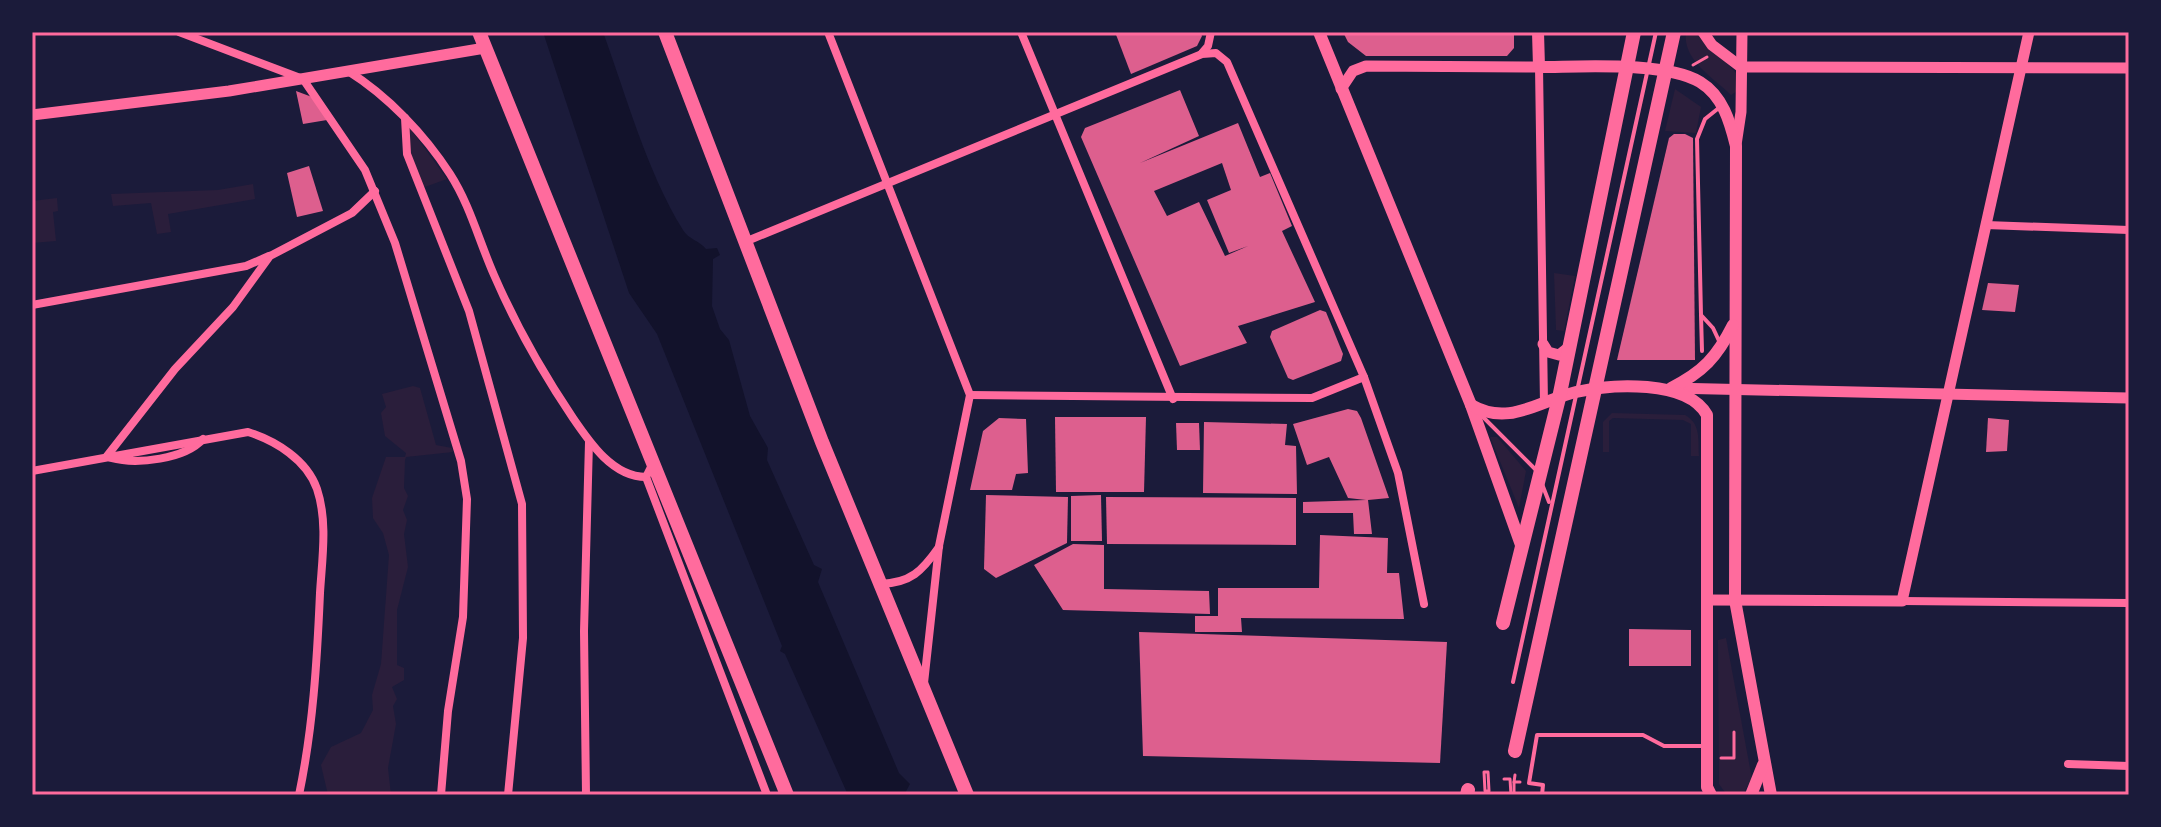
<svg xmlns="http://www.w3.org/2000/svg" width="2161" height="827" font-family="Commissioner,sans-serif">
<rect width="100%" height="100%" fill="#1b1b3a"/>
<g fill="#2a1e3b">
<path d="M1686 32H1697L1737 74V91L1731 95C1714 78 1682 60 1686 32Z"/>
<path d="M1675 89 1701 107 1696 133 1665 131Z"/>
<path d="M407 124 447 179 422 188 407 146Z"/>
<path d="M253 184 255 199 168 214 171 232 157 234 151 203 113 206 111 194 218 190Z"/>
<path d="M57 198 58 211 53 212 56 241 32 243V201Z"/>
<path d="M1554 273 1575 276 1564 331 1556 330Z"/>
<path d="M413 386 420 388 436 445 452 448 453 452 406 457 405 460 404 488 408 496 403 510 407 520 404 534 408 567 397 610V665L404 668V680L392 687 397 699 393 706 396 724 388 768 391 795H328L321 765 331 747 361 733 373 710 372 695 381 664 389 555 383 533 373 518 372 498 386 457H405L406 453 385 436 381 413 386 407 382 394Z"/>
<path d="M1612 413 1685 415C1701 424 1698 439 1699 456H1691V424L1683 420 1613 418 1609 421V452H1603V422Z"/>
<path d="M1490 437H1497L1526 471 1519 508Z"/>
<path d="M1726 638 1752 779 1742 795H1727L1719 784 1718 640Z"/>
</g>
<path fill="#12122b" d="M543 32H603C626 95 647 172 683 230 688 239 700 241 706 249L717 248 720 255 713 259 712 306 720 329 729 340 750 416 768 448 767 460 814 565 822 569 818 582 899 773 910 784 904 795H848L785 654 780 651 782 646 657 334 629 293Z"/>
<g fill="#dd5f8e" fill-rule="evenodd">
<path d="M1115 32H1200L1202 36 1197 46 1131 74Z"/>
<path d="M1343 32H1514V48L1507 56H1366L1348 42Z"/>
<path d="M1180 90 1199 136 1140 163 1238 123 1260 177 1270 173 1292 226 1282 231 1315 302 1238 326 1247 343 1180 366 1081 137 1085 128ZM1222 163 1231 190 1207 200 1229 253 1248 246 1225 256 1199 202 1167 216 1154 191Z"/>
<path d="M296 91 312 97 327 120 303 124Z"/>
<path d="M1674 134H1685L1693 138 1695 360H1617L1669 138Z"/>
<path d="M309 166 323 211 297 217 287 173Z"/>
<path d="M1988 283 2019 285 2015 312 1982 310Z"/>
<path d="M1320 310 1326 312 1343 354 1341 361 1293 380 1288 378 1270 337 1272 331Z"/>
<path d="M1348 409 1357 411 1361 418 1389 498 1368 500 1372 534H1354L1353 513H1303V502L1366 500 1348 498 1329 457 1307 465 1293 424Z"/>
<path d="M1055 417H1146L1144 492H1056Z"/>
<path d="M999 418 1026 419 1028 473 1016 474 1012 490H970L983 431Z"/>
<path d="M1988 418 2009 420 2007 451 1986 452Z"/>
<path d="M1204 422 1287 424 1285 445 1296 446 1297 494 1203 493Z"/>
<path d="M1176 423H1199L1200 450H1177Z"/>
<path d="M986 495 1068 497 1067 543 996 578 984 569Z"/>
<path d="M1101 495 1102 541H1071V496Z"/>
<path d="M1106 497 1296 498V545L1107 544Z"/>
<path d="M1320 535 1388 538 1387 573H1399L1404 619 1241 618 1242 632H1195V616H1218V588H1319Z"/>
<path d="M1073 544 1104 545V589L1209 591 1210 614 1063 610 1034 565Z"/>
<path d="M1629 629 1691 630V666H1629Z"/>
<path d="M1139 632 1447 642 1440 763 1143 756Z"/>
</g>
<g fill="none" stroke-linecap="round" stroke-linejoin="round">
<g stroke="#ff6b9d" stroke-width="3">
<path d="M1693 65 1707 57"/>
<path d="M1721 758H1734V732"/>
<path d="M1484 772H1488L1489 791H1485Z"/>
<path d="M1515 775 1514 782H1520"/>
<path d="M1504 779H1510L1511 795"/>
<path d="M1514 795V782"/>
</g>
<g stroke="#ff6b9d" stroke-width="4">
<path d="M1720 107 1705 119 1697 139 1701 315 1713 328 1720 343"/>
<path d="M1701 315 1702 351"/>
<path d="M1479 413 1538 472"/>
<path d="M1542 484 1549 502"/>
<path d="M1513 682 1656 32"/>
<path d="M1542 795 1543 785 1529 783 1537 735H1643L1664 746H1704"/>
</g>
<g stroke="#ff6b9d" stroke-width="8">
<path d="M179 32 303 79 365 170 395 243 461 461 467 499 463 617 448 711 441 795"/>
<path d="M828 32 970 395 939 546 924 683"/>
<path d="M1021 32 1173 399"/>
<path d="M1202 53 1208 46 1211 32"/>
<path d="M1539 67 1544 404"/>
<path d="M348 71C388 96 425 135 450 174 470 205 479 241 494 275 516 326 542 372 573 418 590 443 613 477 646 477L652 465"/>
<path d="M405 118 407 154 469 311 522 504 523 638 508 795"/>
<path d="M1986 225 2129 230"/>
<path d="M747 241 1202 54 1216 53 1227 62 1364 377 1398 473 1424 604"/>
<path d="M32 305 246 266 269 256"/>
<path d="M970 395 1312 398 1364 377"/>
<path d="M107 456 175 369 233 307 270 256 352 213 375 191"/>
<path d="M111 458C137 465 185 459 203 439"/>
<path d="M32 471 248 432C276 441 307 460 317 489 328 522 322 559 320 593 317 662 313 728 299 795"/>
<path d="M646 477 767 795"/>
<path d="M880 584C911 583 922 571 939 547"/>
<path d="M1902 601 2129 603"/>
<path d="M2068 764 2129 766"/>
<path d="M586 795 584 631 589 442"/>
</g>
<g stroke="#ff6b9d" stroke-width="11">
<path d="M1703 32 1712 45 1741 67 2129 68"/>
<path d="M1341 89 1353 71 1366 66 1539 67"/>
<path d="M32 115 229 91 485 48"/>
<path d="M1736 145 1741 112 1742 32"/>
<path d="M1543 344 1548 352 1559 355 1569 347"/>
<path d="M1671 388 2129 398"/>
<path d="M1707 600 1902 601 2029 32"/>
</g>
<g stroke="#ff6b9d" stroke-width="12">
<path d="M1319 32 1471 405 1521 545"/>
<path d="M1538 32 1539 67C1580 67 1666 61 1700 82 1723 96 1730 122 1736 146L1735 600 1771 795"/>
<path d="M1671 388C1703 372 1717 357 1733 325"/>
<path d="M1471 405C1509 427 1538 401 1576 392 1611 384 1687 379 1707 415V787L1711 795"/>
<path d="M1751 795 1763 765"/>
</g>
<g stroke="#ff6b9d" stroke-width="14">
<path d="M1503 623 1559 398 1634 32"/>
<path d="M1515 751 1674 32"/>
<path d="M1467 795 1468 790"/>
</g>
<g stroke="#ff6b9d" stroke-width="14">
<path d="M479 32 787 795"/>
<path d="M665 32 822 442 967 795"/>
</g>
</g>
<rect width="2161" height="827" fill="none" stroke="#1b1b3a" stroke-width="68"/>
<rect x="34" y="34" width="2093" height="759" fill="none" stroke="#ff6b9d" stroke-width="3"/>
</svg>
